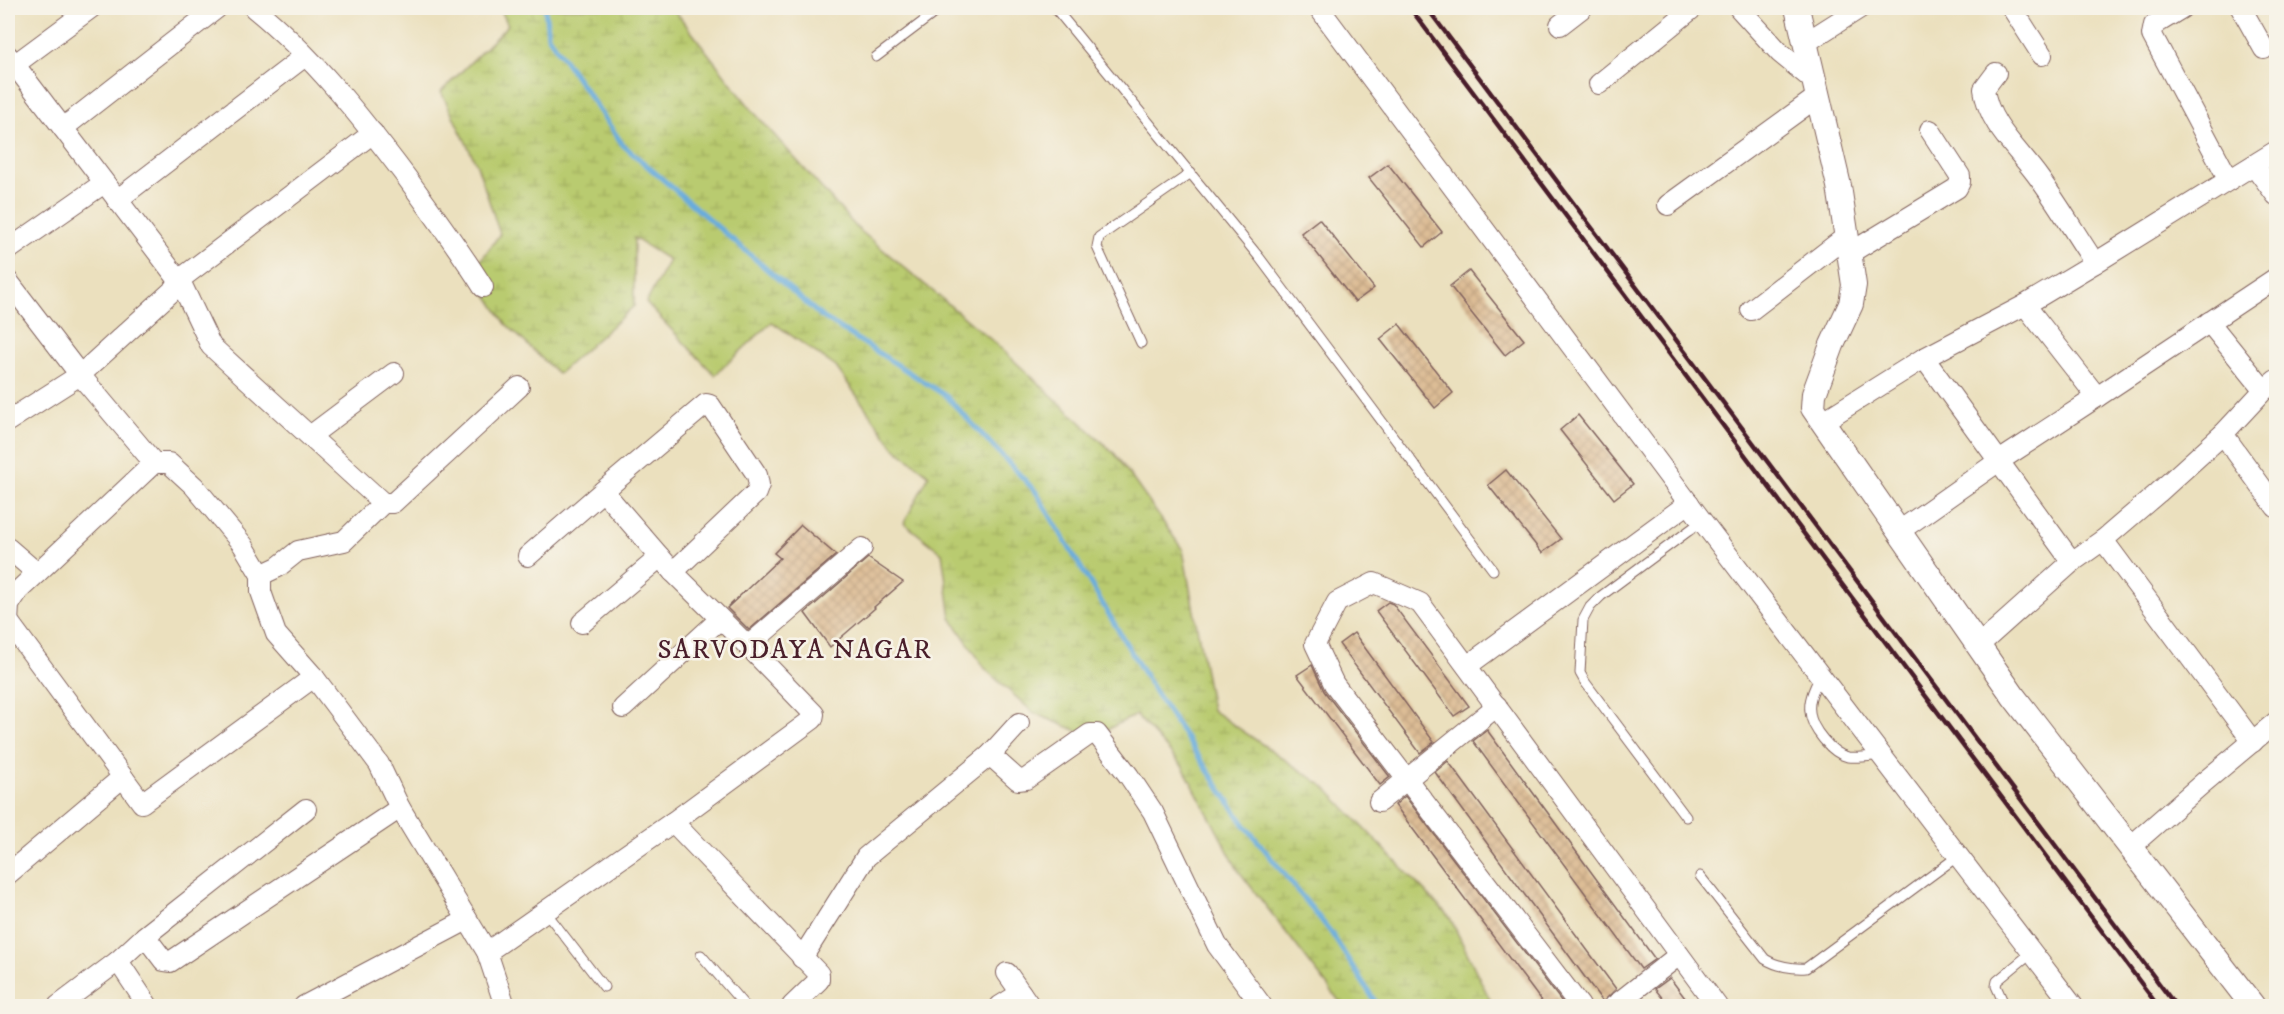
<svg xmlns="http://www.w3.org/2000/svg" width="2284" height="1014" font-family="'IM FELL DW Pica',serif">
<defs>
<pattern id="wetland-marsh" width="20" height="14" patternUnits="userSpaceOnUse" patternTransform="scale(1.5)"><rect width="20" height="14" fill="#b9cb6f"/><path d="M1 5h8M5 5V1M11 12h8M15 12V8" fill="none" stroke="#a1ae60"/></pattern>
<pattern id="building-cross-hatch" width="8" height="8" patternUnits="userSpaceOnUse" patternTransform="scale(1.5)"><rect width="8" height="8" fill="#ddbd96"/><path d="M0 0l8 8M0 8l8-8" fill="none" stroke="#bfa281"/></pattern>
</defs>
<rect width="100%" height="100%" fill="#f7f3e8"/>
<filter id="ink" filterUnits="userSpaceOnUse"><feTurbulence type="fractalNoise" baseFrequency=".0167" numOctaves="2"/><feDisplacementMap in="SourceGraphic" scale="12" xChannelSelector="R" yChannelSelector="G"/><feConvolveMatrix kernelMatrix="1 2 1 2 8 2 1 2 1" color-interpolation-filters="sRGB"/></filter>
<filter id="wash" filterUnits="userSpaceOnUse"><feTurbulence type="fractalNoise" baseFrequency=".008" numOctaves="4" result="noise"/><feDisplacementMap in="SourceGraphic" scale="24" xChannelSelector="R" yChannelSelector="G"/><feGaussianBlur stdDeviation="1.35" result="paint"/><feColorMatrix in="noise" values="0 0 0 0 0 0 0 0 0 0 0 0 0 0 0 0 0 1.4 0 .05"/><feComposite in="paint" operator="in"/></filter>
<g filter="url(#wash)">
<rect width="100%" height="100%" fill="#ebe0be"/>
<path fill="url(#wetland-marsh)" stroke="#82754d" stroke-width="1.5" d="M500 8H673L752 110 857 228 995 343 1115 454 1183 550 1212 710 1325 787 1450 918 1493 1006H1343L1238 870 1183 767 1136 715 1092 737 1034 713 986 670 951 618 942 553 904 523 929 475 894 447 836 367 772 322 715 375 646 303 669 260 634 238V306L558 374 506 324 472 272 500 234 477 165 441 92 508 25Z"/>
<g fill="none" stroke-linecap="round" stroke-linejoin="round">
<path stroke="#67acdd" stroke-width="5" d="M545 8 548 36 623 145 821 316 946 396 1036 492 1155 692 1244 824 1330 931 1378 1006"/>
</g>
<g id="blocks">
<g fill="url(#building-cross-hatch)">
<path d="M1388 164 1442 232 1424 247 1369 178Z"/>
<path d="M1319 219 1374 288 1355 302 1301 233Z"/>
<path d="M1469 271 1524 340 1505 355 1450 286Z"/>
<path d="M1399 324 1453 393 1435 408 1380 339Z"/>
<path d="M1578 415 1633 484 1614 499 1560 430Z"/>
<path d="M1506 470 1561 539 1542 553 1488 485Z"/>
<path d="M801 525 836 555 749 630 727 608 780 558 774 553Z"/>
<path d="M868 558 903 582 874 607 875 608 830 647 805 613Z"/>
<path d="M1388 602 1393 604 1469 706 1454 716 1376 611Z"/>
<path d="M1354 633 1434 742 1420 753 1339 644Z"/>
<path d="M1312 665 1324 691 1390 777 1380 785 1297 675Z"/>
<path d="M1487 730 1655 959 1641 969 1473 741Z"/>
<path d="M1448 761 1616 989 1603 1002 1435 772Z"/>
<path d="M1405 796 1565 1006H1545L1395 805Z"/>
<path d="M1670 978 1691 1006H1669L1655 989Z"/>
</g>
</g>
</g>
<g filter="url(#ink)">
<use href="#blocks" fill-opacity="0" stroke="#82635e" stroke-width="1.5"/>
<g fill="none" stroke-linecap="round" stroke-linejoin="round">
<defs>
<g id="service">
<path d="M1055 8 1259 257 1493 570"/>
<path d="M876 57 941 8"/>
<path d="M1141 343 1097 247 1099 237 1191 173"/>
<path d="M1820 676C1815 687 1808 699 1810 712 1811 728 1832 754 1848 757 1858 758 1871 756 1881 755"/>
<path d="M1686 817 1585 682 1580 673 1583 620 1590 607 1601 596 1702 521"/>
<path d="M1700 876 1765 959C1776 966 1793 969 1806 968L1958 856"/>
<path d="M545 911 604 987"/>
<path d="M701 955 745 1006"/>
<path d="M2005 1006 1996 986 1997 981 2032 952"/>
</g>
<g id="minor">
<path d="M254 8C313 56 361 117 407 178 433 214 460 250 483 287"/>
<path d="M1319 8 1702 521 2073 1006"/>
<path d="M1739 8 1780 53 1813 80"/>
<path d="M2012 8 2042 55"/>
<path d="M2182 8 2154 25 2152 35 2229 180"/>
<path d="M2241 8 2264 49"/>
<path d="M1560 25 1582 8"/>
<path d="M1805 43 1860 8"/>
<path d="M8 56 181 283 211 346 383 503 344 541 298 551 278 567 261 575"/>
<path d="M14 65 91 8"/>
<path d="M1996 73 1984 89C1988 124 2019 150 2039 178 2059 205 2076 235 2095 263"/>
<path d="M1599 84 1693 8"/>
<path d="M63 128 217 8"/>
<path d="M2254 165 2276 195"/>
<path d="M117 200 305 56"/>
<path d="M1668 205 1817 97"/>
<path d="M8 250 104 183"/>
<path d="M1850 253 1957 188 1960 182V176L1930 130"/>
<path d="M179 280 373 133"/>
<path d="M8 281 80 375 154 463H169L194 486 243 545 261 575V592L276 634 314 677 379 764 400 808 487 952 505 1006"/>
<path d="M1751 310 1847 236"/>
<path d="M2209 322 2264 390"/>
<path d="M1924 358 2072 562"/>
<path d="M2097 397 2276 278"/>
<path d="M8 421 80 375 181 283"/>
<path d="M1822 422 1924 358 2025 305 2095 263 2276 151"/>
<path d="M2223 434 2276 507"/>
<path d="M310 436 394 373"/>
<path d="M603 491 706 404 710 405 757 475 759 485 756 493 673 572"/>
<path d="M383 503H393L519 387"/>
<path d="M1898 532 1999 461 2097 397 2025 305"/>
<path d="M2103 540 2253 742"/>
<path d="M8 548 37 573"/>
<path d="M528 556 603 491 673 572 748 646"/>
<path d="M8 621 142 803 314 677"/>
<path d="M8 622 9 605 18 591 154 463"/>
<path d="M582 623 660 557"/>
<path d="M1978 646 2072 562 2103 540 2158 493 2223 434 2264 390 2276 380"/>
<path d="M1467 666 1689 503"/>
<path d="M623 708 720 619"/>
<path d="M990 755 1018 780 1026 779 1090 734H1097L1129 776 1153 812 1217 945 1262 1006"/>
<path d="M1379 802 1497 706"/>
<path d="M673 822 819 974V980L792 1006"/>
<path d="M2130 847 2203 783 2276 722"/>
<path d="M8 874 123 777"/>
<path d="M145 936 306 809"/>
<path d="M487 952 673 822 813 719 814 714 748 646 862 548"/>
<path d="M802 958 866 857 990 755 1019 723"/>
<path d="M118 961 148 1006"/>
<path d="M1007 973 1030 1006"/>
<path d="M58 1006 118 961 145 936 164 961 170 962 400 808"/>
<path d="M304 1006 467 920"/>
<path d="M1000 1006 1021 993"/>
<path d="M1580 1006 1334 684 1315 644 1337 602 1374 583 1420 603 1717 1006"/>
<path d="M1614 1006 1679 955"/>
</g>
<path id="tertiary" d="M1797 8 1839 186 1854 285 1851 304 1832 345 1814 394 1813 408 2014 697 2253 1006"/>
</defs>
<use href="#service" stroke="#82635e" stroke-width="11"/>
<use href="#minor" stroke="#82635e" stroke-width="22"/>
<use href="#tertiary" stroke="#82635e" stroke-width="26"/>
<use href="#service" stroke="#fff" stroke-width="9"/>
<use href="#minor" stroke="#fff" stroke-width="20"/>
<use href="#tertiary" stroke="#fff" stroke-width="24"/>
<g stroke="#4a1f2b" stroke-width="4.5">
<path d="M1410 8 2158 1006"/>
<path d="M1427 8 2176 1006"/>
</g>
</g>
</g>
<g text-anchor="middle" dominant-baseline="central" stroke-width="5" stroke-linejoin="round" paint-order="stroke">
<g font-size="27" letter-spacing="1.5" fill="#4a1f2b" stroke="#f7f3e8">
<text x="795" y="650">SARVODAYA NAGAR</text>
</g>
</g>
<rect width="2284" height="1014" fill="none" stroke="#f7f3e8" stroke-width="30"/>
</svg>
